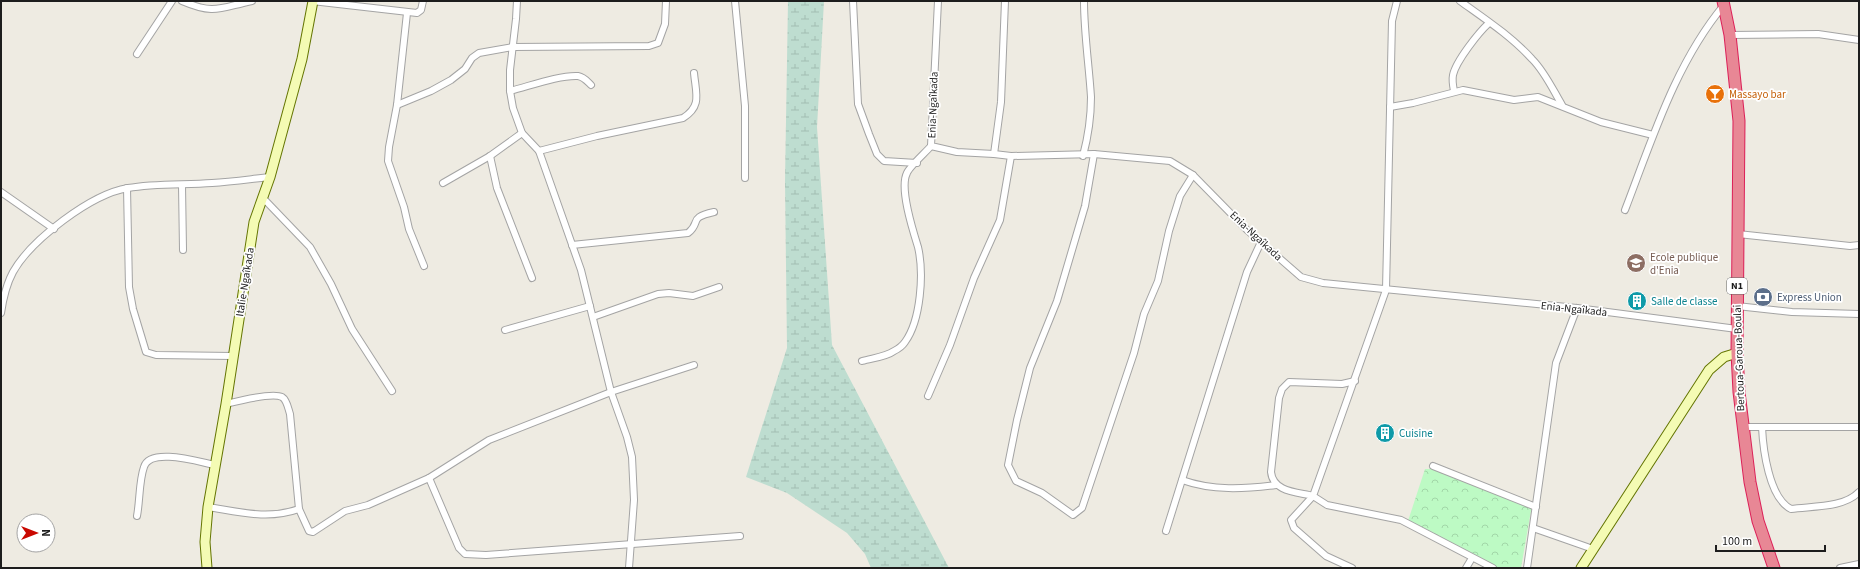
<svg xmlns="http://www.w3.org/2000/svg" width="1860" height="569" font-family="'Source Sans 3',sans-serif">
<defs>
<pattern id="wetland-marsh" width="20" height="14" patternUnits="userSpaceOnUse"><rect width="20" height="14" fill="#beddd0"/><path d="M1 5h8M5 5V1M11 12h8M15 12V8" fill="none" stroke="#a3bdb2"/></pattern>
<pattern id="park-crowns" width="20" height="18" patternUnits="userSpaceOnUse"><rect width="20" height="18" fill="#bdfac4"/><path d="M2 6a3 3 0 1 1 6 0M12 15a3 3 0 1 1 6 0" fill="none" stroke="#a2d6a8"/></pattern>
</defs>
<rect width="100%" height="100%" fill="#eeebe2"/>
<path fill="url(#wetland-marsh)" d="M788 1H824L817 127 832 345 949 568H871L865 554 847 533 787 493 746 477 787 348 785 181Z"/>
<path fill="url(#park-crowns)" d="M1425 469H1445L1532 505 1521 568H1494L1407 524Z"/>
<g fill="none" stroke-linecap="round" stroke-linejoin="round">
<defs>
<g id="street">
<path d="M182 1C215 15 219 8 252 1"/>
<path d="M312 1 417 13 421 10 423 1"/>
<path d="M517 1 516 19 510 70V91L513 108 522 133 539 151 581 270 611 392 627 437 632 457 634 500 629 568"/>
<path d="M735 1 745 106V178"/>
<path d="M853 1 858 104 869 134 877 154 884 161 917 163"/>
<path d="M938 1 931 146 957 152 994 154 1011 156 1094 154 1170 161 1193 175 1247 230 1301 277 1323 283 1577 308 1737 329"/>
<path d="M1397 1 1392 21 1386 290 1313 496 1327 505 1401 520 1493 568"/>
<path d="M1460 1C1485 19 1511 36 1532 59 1545 72 1553 90 1562 105"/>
<path d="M407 13 397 105 389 147 388 161 404 207 409 229 424 266"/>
<path d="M1730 35 1818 34 1859 40"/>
<path d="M137 54 172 1"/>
<path d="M510 91C530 86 559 75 578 76 584 77 587 81 591 85"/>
<path d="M1454 91C1453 86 1452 80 1453 75 1456 61 1479 32 1489 23"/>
<path d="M397 105 431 91 451 80 465 69 472 58 479 53 513 47 649 46 658 43 665 24 666 1"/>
<path d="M1390 107 1413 103 1463 90 1514 100 1538 97 1601 122 1653 135"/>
<path d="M539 151 597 136 683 118C702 106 696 94 694 73"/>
<path d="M994 154 1001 102 1005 1"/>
<path d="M1094 154 1085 206 1057 301 1030 368 1017 420 1008 465 1016 481 1042 493 1073 515 1082 508 1134 353 1144 314 1158 281 1169 231 1180 196 1193 175"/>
<path d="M490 156 497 188 532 278"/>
<path d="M1083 156C1088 137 1091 117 1091 97 1089 65 1084 33 1084 1"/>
<path d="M443 183 490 156 522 133"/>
<path d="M182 185 183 250"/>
<path d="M127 188 129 287 133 309 146 352 156 355 233 356"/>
<path d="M1 192 54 229"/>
<path d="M262 197 310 247 331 284 352 329 392 391"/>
<path d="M1625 210C1652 140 1675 64 1724 5"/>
<path d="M1738 234 1850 246 1859 245"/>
<path d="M572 245 688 233C702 222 687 218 714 212"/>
<path d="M1737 306 1792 312 1859 314"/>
<path d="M1 313C3 299 6 285 13 272 31 240 91 194 128 188 155 183 185 185 212 183 231 182 251 179 270 177"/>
<path d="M593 317 658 294 669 293 693 296 719 287"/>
<path d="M505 330 590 306"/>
<path d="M862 361C872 358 886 357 894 351 898 349 903 345 905 342 921 320 924 273 918 247 913 231 899 188 907 173 909 167 926 152 931 146"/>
<path d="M928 396 950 345 974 278 1000 220 1011 156"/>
<path d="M226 404C238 401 272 392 282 397 287 400 288 408 290 414L299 509 309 531 313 532 345 511 368 505 429 478 489 440 611 392 694 365"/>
<path d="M1742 427H1859"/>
<path d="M1762 427C1763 449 1769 498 1791 509 1812 506 1844 508 1859 492"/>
<path d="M1433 466 1536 507"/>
<path d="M429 478 459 548 465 554 486 555 740 536"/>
<path d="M1182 480C1213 491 1244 489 1276 485"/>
<path d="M208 507C240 512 268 520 299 509"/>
<path d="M137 516C140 500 139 481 144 467 150 447 199 462 215 465"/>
<path d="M1533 528 1593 549"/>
<path d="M1166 531 1247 272 1261 242"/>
<path d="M1352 568 1326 556 1294 528 1291 520 1313 496C1297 492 1273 492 1271 472L1279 398 1282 389 1289 382 1342 384 1355 381"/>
<path d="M1466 568 1472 558"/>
<path d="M1527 568 1556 363 1577 308"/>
<path d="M1840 568 1859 564"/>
</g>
<g id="secondary">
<path d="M207 568 205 542 208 507 226 404 254 222 270 177 302 59 313 1"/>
<path d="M1581 568 1709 370 1724 357 1737 353"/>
</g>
<path id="highway" d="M1723 1 1730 35 1739 121 1737 353 1739 392 1750 482 1758 521 1774 568"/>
</defs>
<use href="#street" stroke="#a4a4a4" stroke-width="8"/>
<use href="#secondary" stroke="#647502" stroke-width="11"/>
<use href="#highway" stroke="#dc2058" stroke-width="13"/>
<use href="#street" stroke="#fff" stroke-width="6"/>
<use href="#secondary" stroke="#f4fbb4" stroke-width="9"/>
<use href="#highway" stroke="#e88795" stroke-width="11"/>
</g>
<defs>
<symbol id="bar-disc" viewBox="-11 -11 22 22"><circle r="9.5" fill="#e8710a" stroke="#fff"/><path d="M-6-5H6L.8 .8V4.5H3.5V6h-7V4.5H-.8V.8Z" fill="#fff"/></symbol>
<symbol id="school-disc" viewBox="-11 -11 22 22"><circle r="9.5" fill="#8d6e63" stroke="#fff"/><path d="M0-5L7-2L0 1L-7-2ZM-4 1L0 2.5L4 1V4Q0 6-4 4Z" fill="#fff"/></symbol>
<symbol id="bank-disc" viewBox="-11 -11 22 22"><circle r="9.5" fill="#5c6f8a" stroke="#fff"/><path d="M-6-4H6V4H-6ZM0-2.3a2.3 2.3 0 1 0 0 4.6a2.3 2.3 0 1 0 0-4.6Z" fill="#fff"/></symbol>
<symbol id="building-disc" viewBox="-11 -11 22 22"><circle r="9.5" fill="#0f9aa8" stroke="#fff"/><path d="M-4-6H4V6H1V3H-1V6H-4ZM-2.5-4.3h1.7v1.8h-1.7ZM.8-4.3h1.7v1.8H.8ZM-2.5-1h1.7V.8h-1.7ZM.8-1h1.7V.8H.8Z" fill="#fff"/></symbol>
</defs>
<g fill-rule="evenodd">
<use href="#bar-disc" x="1704" y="83" width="22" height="22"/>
<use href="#school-disc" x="1625" y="252" width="22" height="22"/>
<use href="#bank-disc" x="1752" y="286" width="22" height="22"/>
<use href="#building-disc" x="1626" y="290" width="22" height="22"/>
<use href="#building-disc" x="1374" y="422" width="22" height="22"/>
</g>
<g text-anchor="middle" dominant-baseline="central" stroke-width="3.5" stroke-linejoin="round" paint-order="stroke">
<rect fill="#fff" stroke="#616161" stroke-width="1" x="1727" y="278" width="20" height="16" rx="3"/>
<g font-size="10" font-weight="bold" fill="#1d1d1d">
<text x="1737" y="286">N1</text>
</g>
<g font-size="11" fill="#c56008" stroke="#fff" text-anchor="start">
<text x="1729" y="94">Massayo bar</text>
</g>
<g font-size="11" fill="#1d1d1d" stroke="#fff">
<text transform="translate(933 105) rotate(-88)">Enia-Ngaîkada</text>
<text transform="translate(1256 236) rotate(43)">Enia-Ngaîkada</text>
<text transform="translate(245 282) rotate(-81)">Italie-Ngaîkada</text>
<text transform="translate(1574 309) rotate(6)">Enia-Ngaîkada</text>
<text transform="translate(1739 358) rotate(-92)">Bertoua-Garoua-Boulai</text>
</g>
<g font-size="11" fill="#785e54" stroke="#fff" text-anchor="start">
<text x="1650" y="257">Ecole publique<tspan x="1650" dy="13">d'Enia</tspan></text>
</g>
<g font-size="11" fill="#4e5e75" stroke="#fff" text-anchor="start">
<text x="1777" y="297">Express Union</text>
</g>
<g font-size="11" fill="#0d838f" stroke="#fff" text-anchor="start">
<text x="1651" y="301">Salle de classe</text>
<text x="1399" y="433">Cuisine</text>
</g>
</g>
<rect width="1860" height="569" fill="none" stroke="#1d1d1d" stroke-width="4"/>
<g transform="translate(36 533) rotate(90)"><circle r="19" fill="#ffffff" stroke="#a5a5a5"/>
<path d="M0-3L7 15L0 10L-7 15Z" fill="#c90800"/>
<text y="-6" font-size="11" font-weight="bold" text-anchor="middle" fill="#1d1d1d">N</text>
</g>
<path d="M1716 545v6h109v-6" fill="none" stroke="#1d1d1d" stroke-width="2"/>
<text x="1722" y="545" font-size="12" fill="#1d1d1d" stroke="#ffffff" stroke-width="3" paint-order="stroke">100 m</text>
</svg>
